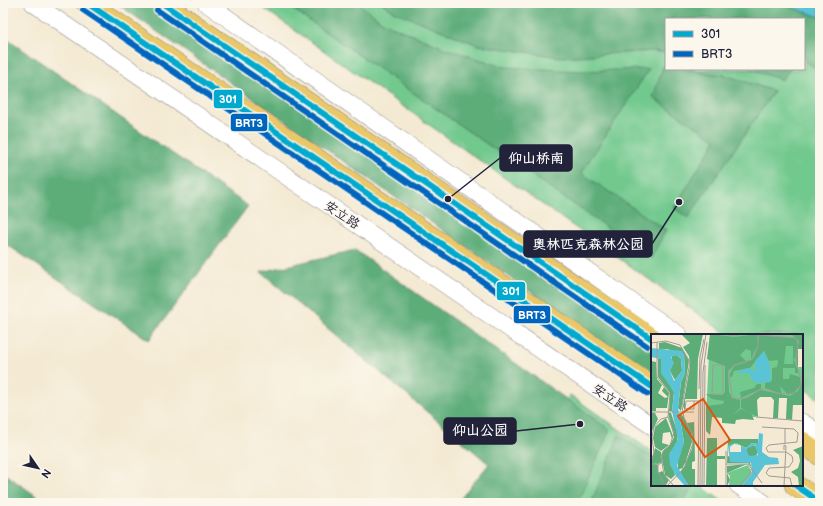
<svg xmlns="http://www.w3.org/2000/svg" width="823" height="506" font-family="'Balsamiq Sans','LXGW WenKai TC',sans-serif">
<rect width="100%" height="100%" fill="#fbf7ec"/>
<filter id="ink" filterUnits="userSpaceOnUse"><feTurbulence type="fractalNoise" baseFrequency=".025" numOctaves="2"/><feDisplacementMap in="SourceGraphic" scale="8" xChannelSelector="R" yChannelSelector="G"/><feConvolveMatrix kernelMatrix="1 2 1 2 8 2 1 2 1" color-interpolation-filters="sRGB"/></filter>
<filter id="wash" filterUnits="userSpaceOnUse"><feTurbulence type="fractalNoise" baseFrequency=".012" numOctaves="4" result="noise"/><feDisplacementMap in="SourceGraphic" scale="16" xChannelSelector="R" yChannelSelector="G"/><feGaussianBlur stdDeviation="0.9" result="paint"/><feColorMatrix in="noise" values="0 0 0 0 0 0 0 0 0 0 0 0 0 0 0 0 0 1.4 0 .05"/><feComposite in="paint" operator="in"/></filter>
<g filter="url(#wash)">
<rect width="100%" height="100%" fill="#f4ead3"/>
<g fill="#72c98e" stroke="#4a7664" fill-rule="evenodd">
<path d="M256 3H820V400L802 387V335H728ZM666 19H804V69H666Z"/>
<path d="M570 395 652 452V485H699L725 503H492Z"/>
</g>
<g fill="#5dad79" stroke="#40685a">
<path d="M116 3H155L652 348V376Z"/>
<path d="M284 3H358L384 23 444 48 504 67 580 71 649 69 581 173 666 230 651 258Z"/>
<path d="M382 3H779L820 17V71L804 60V19H666V53L654 51 560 57 478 45 393 11Z"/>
<path d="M3 36 248 206 149 340 3 242Z"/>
<path d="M663 67 725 75 774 91 688 218 674 208 716 140 653 98Z"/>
<path d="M750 69H790L782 80Z"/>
<path d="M355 250 610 430 577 503H457L489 464 261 272Z"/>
<path d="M619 435 652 458V485H691L693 487 682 503H591Z"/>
<path d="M3 473 38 497 34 503H3Z"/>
</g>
<path fill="#5ac4d6" stroke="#3e7388" d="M779 3H820V17Z"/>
</g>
<g filter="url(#ink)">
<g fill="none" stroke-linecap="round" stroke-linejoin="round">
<defs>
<g id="tertiary">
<path d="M33 3 652 426"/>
<path d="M206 3 679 335"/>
<path d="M802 422 820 434"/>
<path d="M738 485 764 503"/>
</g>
<g id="primary">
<path d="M87 3 652 387"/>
<path d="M162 3 652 339"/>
<path d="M802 442 820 455"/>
<path d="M795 485 820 502"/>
</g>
</defs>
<use href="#tertiary" stroke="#8b8687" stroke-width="18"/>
<use href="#primary" stroke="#8b8687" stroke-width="22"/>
<use href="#tertiary" stroke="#fff" stroke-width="17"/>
<use href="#primary" stroke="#eac769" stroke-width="21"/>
<defs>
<g id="bus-1">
<path d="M87 3 652 387"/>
<path d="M162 3 652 339"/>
<path d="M795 485 820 502"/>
</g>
<g id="bus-2">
<path d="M83 10 648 394"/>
<path d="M157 10 647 346"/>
</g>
</defs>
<use href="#bus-1" stroke="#fbf7ec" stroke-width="9"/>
<use href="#bus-2" stroke="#fbf7ec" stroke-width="9"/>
<use href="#bus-1" stroke="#00a9ce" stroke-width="6"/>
<use href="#bus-2" stroke="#0065bd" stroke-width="6"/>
</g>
</g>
<g text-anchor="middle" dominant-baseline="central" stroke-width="3.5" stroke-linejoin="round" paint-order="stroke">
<g font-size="13" fill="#22223b" stroke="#fbf7ec">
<text transform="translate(342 215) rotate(34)">安立路</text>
<text transform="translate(610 398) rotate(34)">安立路</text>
</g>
</g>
<g transform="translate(651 334)">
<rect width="152" height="152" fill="#f4ead3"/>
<path d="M59 0H152V15H147V33H152V62H105V83L55 82ZM97 131 101 139 91 152H78L79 142 76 139Z" fill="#72c98e"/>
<path d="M30 0H52L47 25 46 65H34V77L32 72 39 32 38 22 32 13 39 9ZM59 0 83 3 107 0 106 12 100 25V17L95 15 89 21 95 27 83 31 77 37 78 58 81 64 89 66V74L82 81 90 75 100 79 103 86 92 85 85 86 84 90 71 89V84L61 83 59 101 55 97V78L66 77 55 78V72L72 70 73 67 61 65 55 60 71 61 74 58V32L56 25ZM140 0H152V15H147V33L144 24 148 7ZM108 1 145 4 147 12 143 26 148 39H144V34H132V45H138L139 40 149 43 150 51 143 59 137 61 129 52 131 60 114 54V49L121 46V34L126 33 127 28V26L118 27 113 17 99 34 83 37 81 43 78 42 83 32 101 26 104 21ZM135 12H142V30H133ZM14 8 31 14 38 27 30 77 27 74 30 48 34 39 33 20 16 15 8 16V9ZM21 22 26 21 30 25 31 37 24 46 19 37ZM7 23 10 25 13 41 23 58 21 77H18L19 59 7 43ZM0 27 5 28 6 45 11 51 7 59 14 64 17 63 11 57 13 53 18 59 16 74H5V77H0ZM151 48 152 71H142L141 86 135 85 136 64H128L127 84H122L123 66 120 63H109L106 66 107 83 90 74V66L110 56 139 62 147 57ZM106 50H110V55L90 64 89 58 103 54ZM0 78 4 79 7 85 0 99V124ZM17 79H20L27 100 26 110 19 119 24 141 20 145 14 141 11 125V118L19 111 23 103ZM28 79 32 82 40 98 41 108 33 133 27 136V124L33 108ZM43 82 44 127 41 128V135H44V152H38L29 139 41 115 42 103 36 89 43 88ZM15 84 22 102 21 105 19 98 12 99 11 109 18 111 10 117 4 113 2 104 4 93ZM56 104H66V122H74V125H66V152H55ZM77 105H107V110L101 109 95 114 85 109 77 112V122L98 127 101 134 97 129H76ZM95 117a6 6 0 1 1 12 0a6 6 0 1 1-12 0ZM152 112V152H148L147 143 140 138 147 134 149 127 148 121 142 116ZM4 114 10 118 11 128 7 130 0 129ZM2 129 7 131V139L11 137 18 146 15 151 0 152V130ZM96 130 76 139 79 146 76 152V132Z" fill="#5dad79" fill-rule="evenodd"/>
<path d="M0 14 31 17 33 20 34 39 30 48 27 74 33 108 26 132 38 152H34L25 142 19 131 18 121 27 105 21 77 23 58 10 39V25L0 23ZM26 21 30 25 31 37 23 47 19 37 23 29 20 23ZM113 17 119 32 120 48 106 49 101 46 98 39H84L96 34 105 37 104 27ZM108 99 112 100 111 118 118 123 127 124 128 130 114 131 102 148V152H91L101 139 100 129 79 128 77 112 85 109 95 114 101 109 107 110ZM83 110 90 111V118H79V113ZM104 111 107 121 98 122 95 115Z" fill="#5ac4d6" fill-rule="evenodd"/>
<path fill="none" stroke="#a09a96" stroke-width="1" d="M72 0 84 2 91 0M107 1 145 4 147 8 145 30 151 47 150 51 143 59 129 60 116 55H110L96 64 85 65 81 62 78 38 83 31 100 26 107 14ZM6 8V43L19 60 17 83 23 99 19 111 13 116 10 122 13 141 23 152M0 9 15 7 29 11 39 28 31 72 33 84 41 98 42 109 34 133 16 152M62 31H72V58L70 60H61ZM48 55 49 23 53 5M43 67V75H34L35 67H48M0 78H43M105 83 152 87M111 93 143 95 147 99 146 108 118 111 115 114 117 118H135L141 122 142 127 138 133 118 134 115 139 118 142 139 144 141 152M134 110V95M75 117V130H97L111 149M0 126 3 119 1 103 3 93 10 85 17 83M0 130 7 131 12 128M7 131V138L14 152M47 152 48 69M49 152 50 31 55 0M51 152 52 38 56 8M53 152 54 31M75 152V130M88 152 99 140 100 135M133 152 135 112 133 111V116"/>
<path fill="#de560e" fill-opacity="0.15" stroke="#de560e" stroke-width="2" d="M52 65 79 106 54 123 27 82Z"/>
<rect width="152" height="152" fill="none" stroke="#22223b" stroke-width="2"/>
</g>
<path fill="none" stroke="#22223b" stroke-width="1.5" d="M448 199L500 158M679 202L652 244M580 424L516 431"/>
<g fill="#22223b" stroke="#fbf7ec" stroke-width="1.5">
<circle cx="448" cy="199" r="4"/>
<circle cx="679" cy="202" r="4"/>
<circle cx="580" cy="424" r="4"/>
</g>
<g fill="#22223b" stroke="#22223b" stroke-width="1.5">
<rect x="500" y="145" width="72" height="26" rx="4"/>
<rect x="524" y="231" width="128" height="26" rx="4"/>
<rect x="444" y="418" width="72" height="26" rx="4"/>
</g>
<g font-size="14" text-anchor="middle" font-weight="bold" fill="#fff">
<text x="536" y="163">仰山桥南</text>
<text x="588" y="249">奥林匹克森林公园</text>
<text x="480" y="435">仰山公园</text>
</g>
<g stroke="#fbf7ec" stroke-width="1.5">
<rect x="213" y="89" width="30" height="20" rx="4" fill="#00a9ce"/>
<rect x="230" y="113" width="38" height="19" rx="4" fill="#0065bd"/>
<rect x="496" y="281" width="30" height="20" rx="4" fill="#00a9ce"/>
<rect x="513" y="305" width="38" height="19" rx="4" fill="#0065bd"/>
</g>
<g font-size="11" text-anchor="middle" font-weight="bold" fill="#fff">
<text x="228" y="103">301</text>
<text x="249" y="127">BRT3</text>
<text x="511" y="295">301</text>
<text x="532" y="319">BRT3</text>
</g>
<rect width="823" height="506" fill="none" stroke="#fbf7ec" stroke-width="16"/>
<rect x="665" y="18" width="140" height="52" fill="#fbf7ec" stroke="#a4a2a5"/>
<rect x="673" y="31" width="20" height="6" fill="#00a9ce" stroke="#a4a2a5"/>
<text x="701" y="38" font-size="12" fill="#22223b">301</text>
<rect x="673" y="51" width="20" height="6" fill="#0065bd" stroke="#a4a2a5"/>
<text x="701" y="58" font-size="12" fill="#22223b">BRT3</text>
<g transform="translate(38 468) rotate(124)" stroke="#fbf7ec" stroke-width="3" paint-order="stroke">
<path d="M0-3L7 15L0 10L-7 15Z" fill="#22223b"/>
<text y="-6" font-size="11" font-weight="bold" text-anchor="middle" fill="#22223b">N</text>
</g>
</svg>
